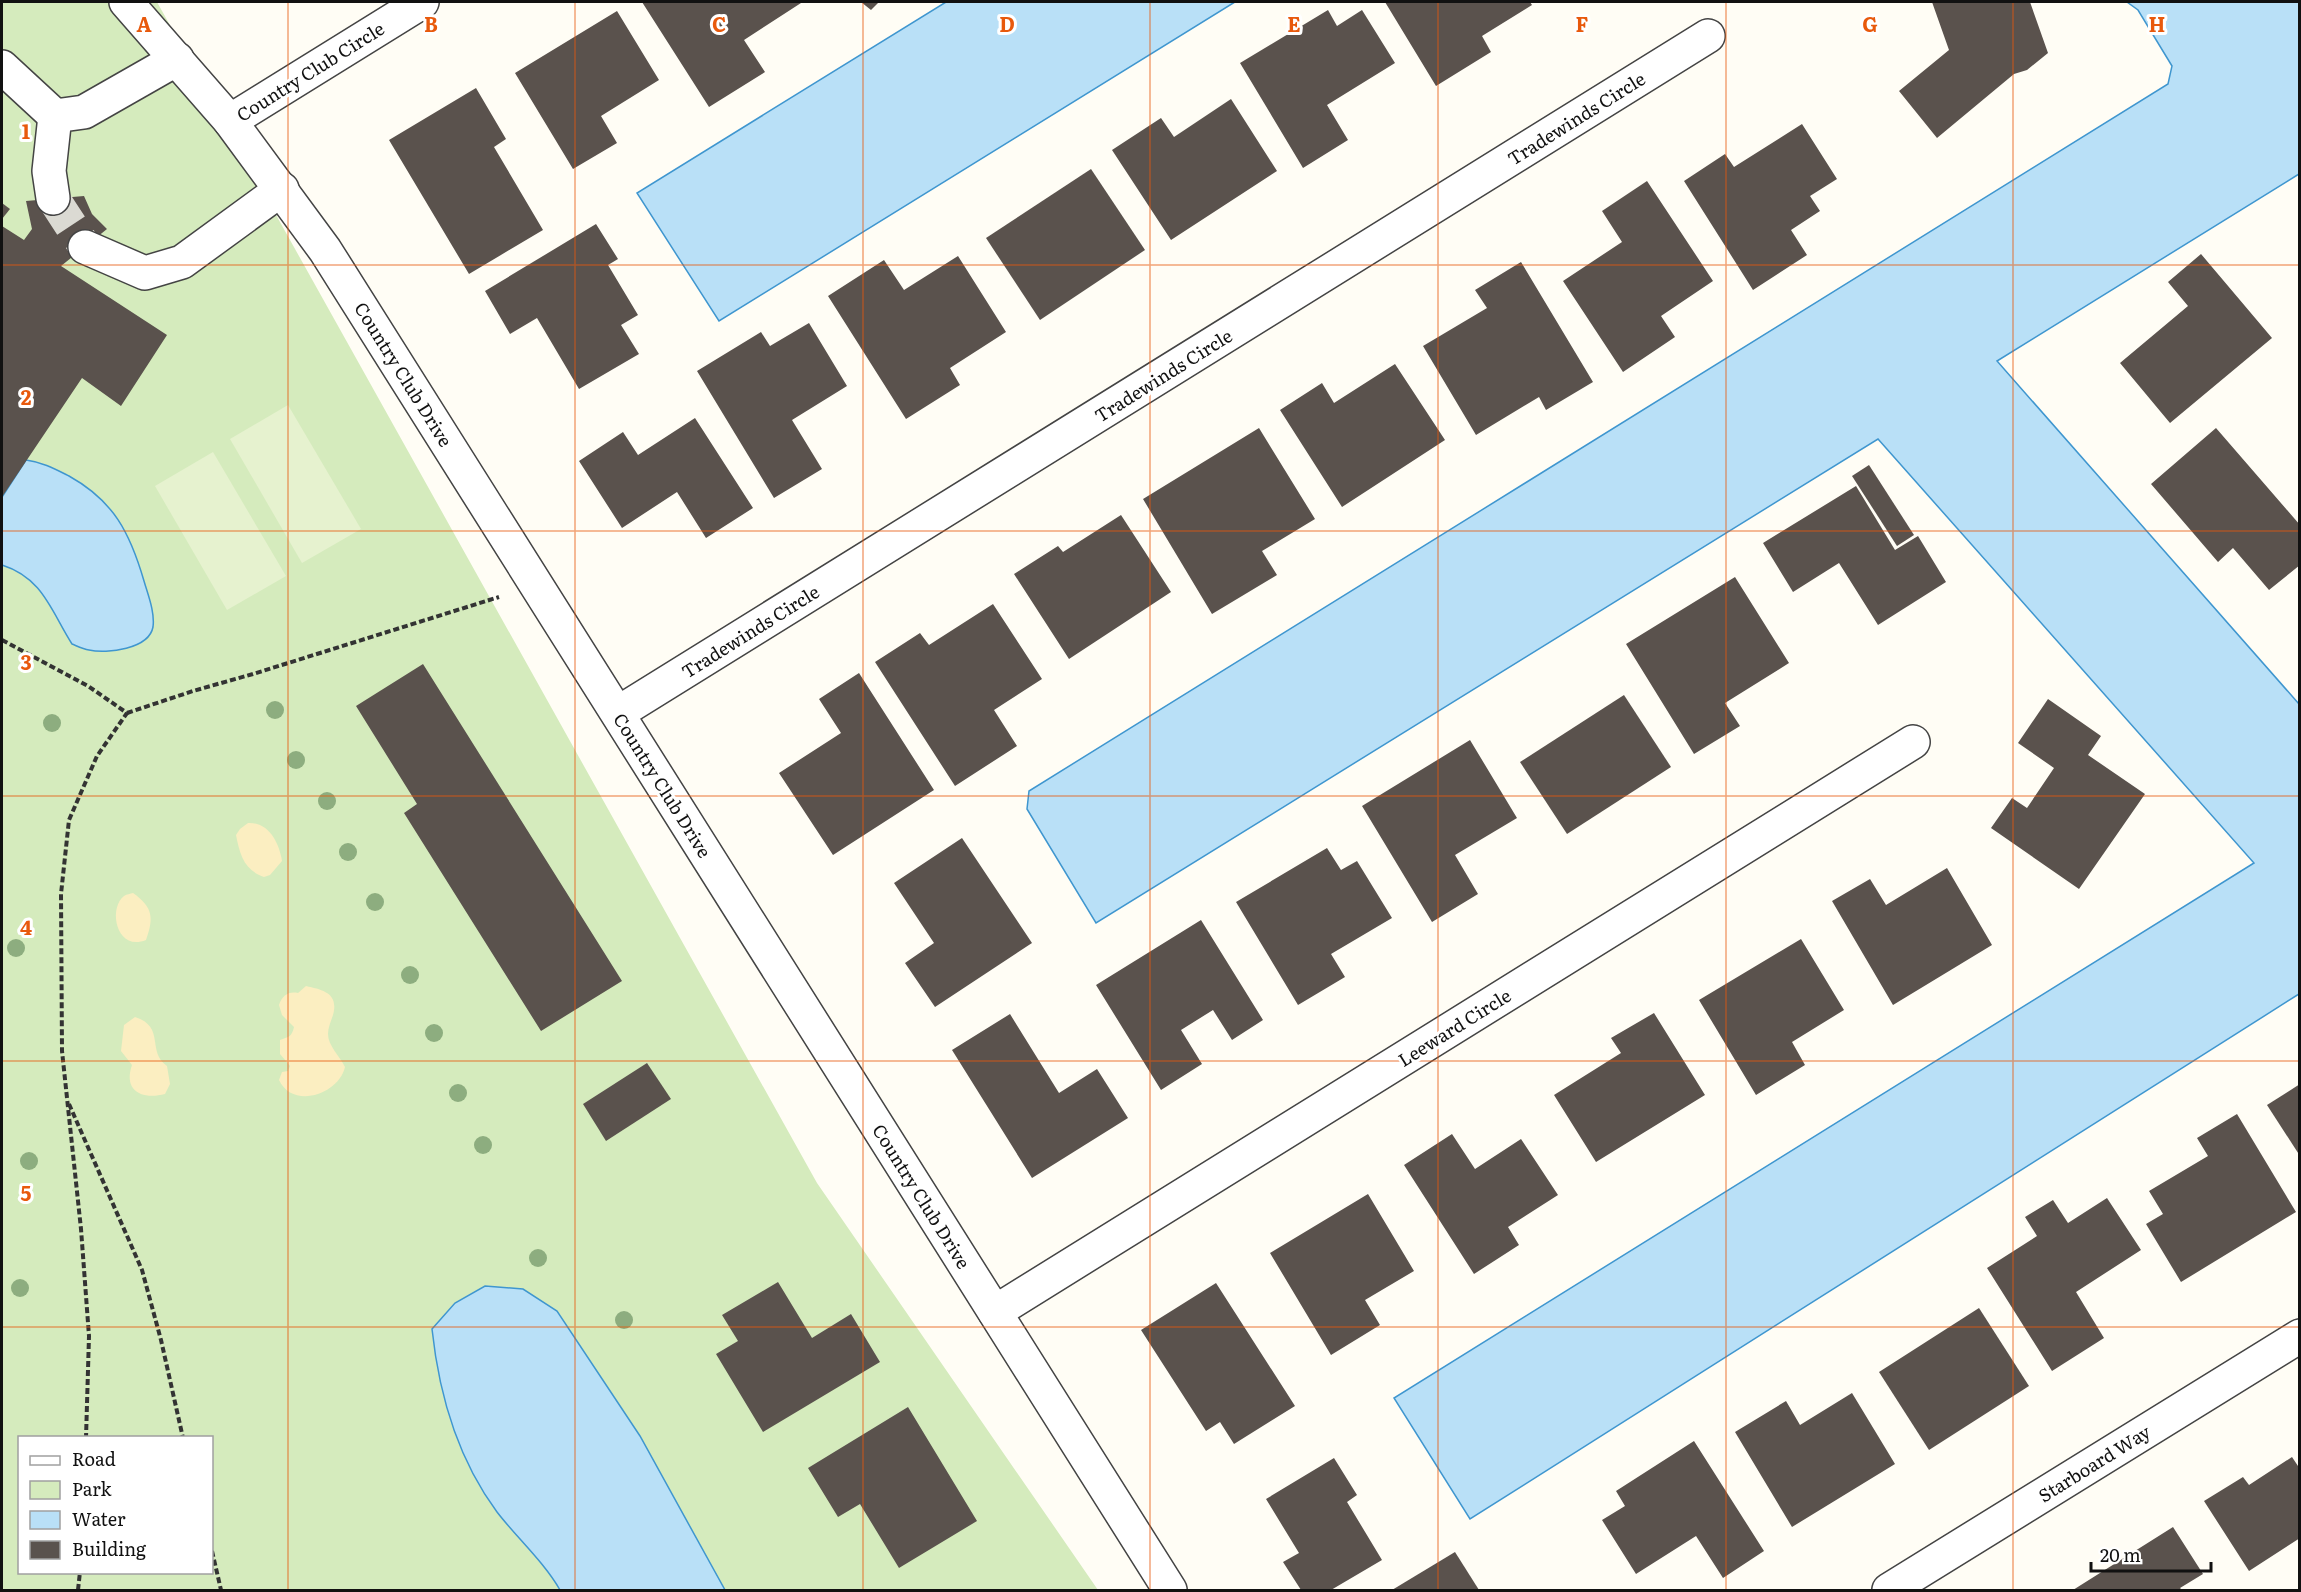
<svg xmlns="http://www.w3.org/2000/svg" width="2301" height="1592" font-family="Literata,serif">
<rect width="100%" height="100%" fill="#fffdf5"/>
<path fill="#d5ebbd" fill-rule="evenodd" d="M2 2H157L817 1183 1098 1590H2ZM20 1438H212V1572H20Z"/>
<g fill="#fbeec1">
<path d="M248 823C269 822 279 843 282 861L270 875 264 877C244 870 240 855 236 835L240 829Z"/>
<path d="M133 893C153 907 154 918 146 940 116 952 108 908 124 896 127 894 130 894 133 893Z"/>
<path d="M306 986C323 990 339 993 333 1015 331 1021 328 1028 328 1034 328 1046 340 1056 345 1067 339 1094 293 1110 279 1080L282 1072 288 1071 290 1066 280 1054V1040C288 1037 292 1037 294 1027L282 1015 279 1005C282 996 288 991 298 993Z"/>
<path d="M135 1017C166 1027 146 1051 167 1066L170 1084 165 1094C142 1100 123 1091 132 1065L121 1051 124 1025Z"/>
</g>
<g fill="#e6f2cf">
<path d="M288 405 361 529 302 563 230 439Z"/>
<path d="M213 452 286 576 227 610 155 486Z"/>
</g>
<g fill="#b9e0f7" stroke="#3f96cf" stroke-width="1.5">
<path d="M946 2H1235L719 321 637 193Z"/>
<path d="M2127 2H2299V174L1997 361 2299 704V994L1470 1519 1394 1398 2254 863 1878 439 1096 923 1027 809 1029 791 2168 84 2172 66 2138 10Z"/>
<path d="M26 460C42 462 55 469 69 476 114 501 130 533 144 581 148 595 155 612 153 627 149 649 107 654 89 650 83 649 77 646 72 644 51 611 43 578 2 565V497Z"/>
<path d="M485 1286 523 1289 557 1311 640 1436 725 1590H560C544 1562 517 1538 497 1512 457 1458 439 1395 432 1329L455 1303Z"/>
</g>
<g fill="#5a524d">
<path d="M642 2H800L801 3 744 40 765 72 709 107Z"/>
<path d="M861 2H879L871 10Z"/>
<path d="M1385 2H1530L1532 5 1482 36 1491 52 1436 86Z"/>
<path d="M1932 2H2030L2048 53 2027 70 2014 74 1937 138 1899 91 1949 50Z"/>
<path d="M1328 10 1337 26 1362 10 1395 63 1327 105 1348 140 1303 168 1240 63Z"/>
<path d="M617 11 659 80 601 116 617 143 573 169 515 73Z"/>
<path d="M476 88 506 139 494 147 543 230 469 274 389 140Z"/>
<path d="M1231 99 1277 171 1171 240 1112 150 1161 118 1174 137Z"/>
<path d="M1802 124 1837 179 1810 196 1820 211 1791 230 1807 255 1753 290 1684 181 1725 154 1734 167Z"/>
<path d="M1091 169 1145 250 1040 320 986 238Z"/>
<path d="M1647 181 1713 281 1661 316 1675 337 1623 372 1563 281 1622 242 1602 211Z"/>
<path d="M84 196 92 214 107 229 61 266 167 335 121 406 82 378 2 497V226L24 240 32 229 26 201Z"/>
<path d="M2 203 10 209 2 219Z"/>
<path d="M596 224 618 259 608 265 638 315 621 325 639 354 579 389 537 318 510 334 485 291Z"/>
<path d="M2201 254 2272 338 2170 423 2120 363 2188 306 2168 282Z"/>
<path d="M958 256 1006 332 950 368 960 385 906 419 828 296 884 260 904 290Z"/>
<path d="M1521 262 1593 382 1546 410 1539 397 1476 435 1423 346 1487 308 1475 290Z"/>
<path d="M809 323 847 386 792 420 822 469 774 498 697 371 761 332 770 346Z"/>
<path d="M1395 364 1445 440 1342 507 1280 410 1322 383 1334 403Z"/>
<path d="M695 418 753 508 706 538 677 492 622 528 579 461 623 432 638 455Z"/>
<path d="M1259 428 1315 519 1262 551 1277 575 1212 614 1143 499Z"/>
<path d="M2216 428 2300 525V565L2269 590 2233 548 2218 562 2151 484Z"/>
<path d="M1869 465 1914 535 1897 546 1852 476Z"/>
<path d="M1856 486 1895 550 1918 536 1946 582 1878 625 1839 563 1793 592 1763 543Z"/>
<path d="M1121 515 1171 592 1069 659 1014 574 1058 546 1063 552Z"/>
<path d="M1735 577 1789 663 1725 703 1740 726 1694 754 1626 644Z"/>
<path d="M993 604 1042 679 994 710 1017 746 955 786 875 662 920 633 929 645Z"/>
<path d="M423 664 622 981 541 1031 404 813 417 804 356 706Z"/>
<path d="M859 673 934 790 833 855 779 773 841 733 819 699Z"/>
<path d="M1624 695 1671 767 1567 834 1520 762Z"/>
<path d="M2048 699 2101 736 2088 755 2145 794 2079 889 1991 828 2012 798 2027 808 2054 768 2018 743Z"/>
<path d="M1470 740 1517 818 1455 855 1478 894 1432 922 1362 806Z"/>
<path d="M962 838 1032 943 935 1007 905 963 934 943 894 883Z"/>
<path d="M1327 848 1341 870 1357 861 1392 918 1331 954 1345 977 1298 1005 1236 902Z"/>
<path d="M1947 868 1992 945 1893 1005 1832 901 1870 879 1886 905Z"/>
<path d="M1201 920 1263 1020 1232 1040 1213 1010 1181 1030 1202 1064 1161 1090 1096 985Z"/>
<path d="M1801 939 1844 1010 1792 1042 1805 1065 1756 1095 1699 1000Z"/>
<path d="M1654 1013 1705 1095 1596 1162 1554 1095 1621 1053 1611 1038Z"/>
<path d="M1010 1014 1059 1093 1097 1069 1128 1118 1032 1178 952 1050Z"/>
<path d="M647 1063 671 1099 606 1141 583 1104Z"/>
<path d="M2300 1084V1156L2267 1105Z"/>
<path d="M2237 1114 2296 1212 2181 1282 2146 1224 2163 1214 2149 1191 2208 1156 2197 1138Z"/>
<path d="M1452 1134 1475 1169 1521 1139 1558 1195 1508 1227 1519 1245 1474 1274 1404 1165Z"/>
<path d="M1368 1194 1414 1271 1365 1300 1380 1325 1331 1355 1270 1253Z"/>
<path d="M2107 1198 2141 1250 2076 1292 2104 1338 2052 1371 1987 1268 2037 1236 2025 1217 2053 1200 2068 1223Z"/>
<path d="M778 1282 812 1338 851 1314 880 1362 763 1432 716 1354 738 1341 722 1315Z"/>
<path d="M1216 1283 1295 1406 1234 1444 1220 1422 1206 1431 1141 1330Z"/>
<path d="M1979 1308 2029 1386 1929 1450 1879 1372Z"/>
<path d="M1852 1393 1895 1464 1792 1527 1735 1432 1786 1401 1800 1425Z"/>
<path d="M908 1407 977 1521 899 1568 860 1504 838 1517 808 1468Z"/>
<path d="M1694 1441 1764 1551 1723 1578 1696 1536 1636 1574 1602 1520 1625 1506 1616 1491Z"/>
<path d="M2292 1457 2300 1469V1538L2249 1571 2204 1501 2243 1477 2249 1485Z"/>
<path d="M1334 1458 1357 1495 1347 1502 1382 1560 1331 1590H1301L1283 1562 1299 1553 1266 1499Z"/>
<path d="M2173 1527 2203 1574 2180 1588 2182 1590H2073Z"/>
<path d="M1455 1552 1479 1590H1392Z"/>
</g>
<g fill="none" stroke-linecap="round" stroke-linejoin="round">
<path stroke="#dbdad3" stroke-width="33" stroke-dasharray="33 16" stroke-linecap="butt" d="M53 198 85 247"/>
<defs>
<g id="minor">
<path d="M126 2 230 121 325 250 1170 1590"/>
<path d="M2 67 55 116"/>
<path d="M230 121 422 2"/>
<path d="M53 198 49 171 55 116 84 112 177 59"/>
<path d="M85 247 145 273 182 262 282 189"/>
<path d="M618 713 1708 36"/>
<path d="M995 1312 1913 742"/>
<path d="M1889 1590 2300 1336"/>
</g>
</defs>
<use href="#minor" stroke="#444" stroke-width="36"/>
<g stroke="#333" stroke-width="4" stroke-dasharray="6 3" stroke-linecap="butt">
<path d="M2 640 88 686 127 713 97 756 69 820 61 894 62 1051 81 1229 89 1336 86 1438"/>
<path d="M127 713 193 691 253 674 499 597"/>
<path d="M69 1104 142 1270 161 1340 183 1438"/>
<path d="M212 1551 221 1590"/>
<path d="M78 1590 80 1572"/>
</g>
<use href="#minor" stroke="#fff" stroke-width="33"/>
</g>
<g fill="#8dad7f">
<circle cx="275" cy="710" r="9"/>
<circle cx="52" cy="723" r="9"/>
<circle cx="296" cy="760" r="9"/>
<circle cx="327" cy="801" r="9"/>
<circle cx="348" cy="852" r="9"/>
<circle cx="375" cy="902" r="9"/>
<circle cx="16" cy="948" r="9"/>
<circle cx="410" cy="975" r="9"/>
<circle cx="434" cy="1033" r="9"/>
<circle cx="458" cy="1093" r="9"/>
<circle cx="483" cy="1145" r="9"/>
<circle cx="29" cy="1161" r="9"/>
<circle cx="538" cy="1258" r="9"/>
<circle cx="20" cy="1288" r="9"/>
<circle cx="624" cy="1320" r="9"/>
</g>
<path fill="none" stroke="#e8590c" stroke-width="1.5" stroke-opacity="0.55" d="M288 2V1590M575 2V1590M863 2V1590M1150 2V1590M1438 2V1590M1726 2V1590M2013 2V1590M2 265H2300M2 531H2300M2 796H2300M2 1061H2300M2 1327H2300"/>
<g text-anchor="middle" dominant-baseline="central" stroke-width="6" stroke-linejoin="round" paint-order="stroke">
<g font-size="18" fill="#111" stroke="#fff">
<text transform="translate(310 71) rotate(-32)">Country Club Circle</text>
<text transform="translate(1576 118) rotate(-32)">Tradewinds Circle</text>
<text transform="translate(404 374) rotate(58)">Country Club Drive</text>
<text transform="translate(1163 375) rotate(-32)">Tradewinds Circle</text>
<text transform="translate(750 631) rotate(-32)">Tradewinds Circle</text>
<text transform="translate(663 785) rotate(58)">Country Club Drive</text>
<text transform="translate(1454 1027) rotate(-32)">Leeward Circle</text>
<text transform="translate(922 1196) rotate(58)">Country Club Drive</text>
<text transform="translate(2094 1463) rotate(-32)">Starboard Way</text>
</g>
</g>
<g font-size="20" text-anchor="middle" font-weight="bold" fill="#e8590c" stroke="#fff" stroke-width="6" stroke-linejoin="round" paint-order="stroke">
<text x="144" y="32">A</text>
<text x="431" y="32">B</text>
<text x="719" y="32">C</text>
<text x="1007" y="32">D</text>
<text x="1294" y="32">E</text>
<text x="1582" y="32">F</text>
<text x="1870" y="32">G</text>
<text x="2157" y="32">H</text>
<text x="26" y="139">1</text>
<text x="26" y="405">2</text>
<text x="26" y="670">3</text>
<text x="26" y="935">4</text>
<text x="26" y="1201">5</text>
</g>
<rect width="2301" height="1592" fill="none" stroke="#111111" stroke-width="6"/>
<rect x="18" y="1436" width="195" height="138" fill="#ffffff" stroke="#a0a0a0" stroke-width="1.5"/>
<rect x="30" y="1456" width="30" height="9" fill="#ffffff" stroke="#a0a0a0" stroke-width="1.5"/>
<text x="72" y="1466" font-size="18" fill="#111111">Road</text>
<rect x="30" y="1481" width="30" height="18" fill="#d5ebbd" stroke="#a0a0a0" stroke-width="1.5"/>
<text x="72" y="1496" font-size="18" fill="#111111">Park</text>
<rect x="30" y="1511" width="30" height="18" fill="#b9e0f7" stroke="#a0a0a0" stroke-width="1.5"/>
<text x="72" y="1526" font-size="18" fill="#111111">Water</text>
<rect x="30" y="1541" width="30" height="18" fill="#5a524d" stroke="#a0a0a0" stroke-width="1.5"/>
<text x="72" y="1556" font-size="18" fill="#111111">Building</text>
<path d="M2091 1562v9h120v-9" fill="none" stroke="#111111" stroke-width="3"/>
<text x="2100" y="1562" font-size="18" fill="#111111" stroke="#ffffff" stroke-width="4.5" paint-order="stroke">20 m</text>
</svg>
